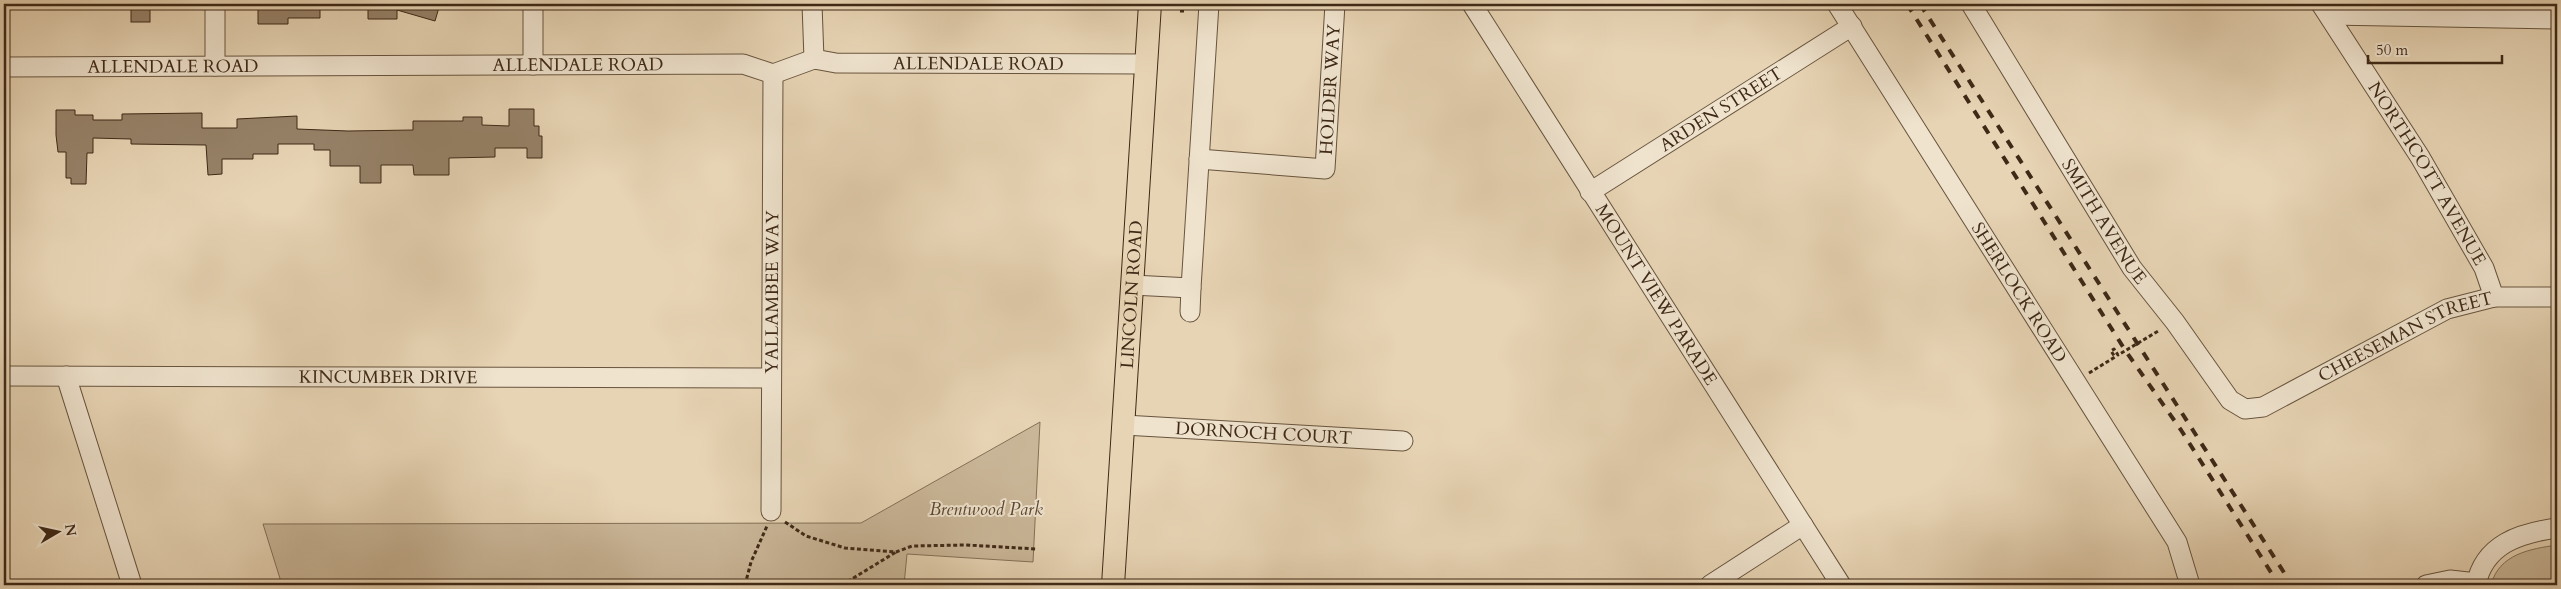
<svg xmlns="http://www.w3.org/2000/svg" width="2561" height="589" font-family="Cardo,serif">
<rect width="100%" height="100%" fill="#e7d4b4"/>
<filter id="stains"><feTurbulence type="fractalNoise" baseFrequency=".004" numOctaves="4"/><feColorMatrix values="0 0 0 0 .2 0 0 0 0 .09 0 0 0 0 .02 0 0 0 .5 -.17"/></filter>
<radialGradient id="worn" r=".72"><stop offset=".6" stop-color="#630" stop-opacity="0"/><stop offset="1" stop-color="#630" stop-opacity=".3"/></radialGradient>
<g fill="#cab799" stroke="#847058">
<path d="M1040 422 1033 562 907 554 904 585H282L263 524 861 523Z"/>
<path d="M2557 545V585H2491C2499 554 2530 549 2557 545Z"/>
</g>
<g fill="#968269" stroke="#3e2917">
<rect x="131" y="4" width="19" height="18"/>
<path d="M258 4H320V18H288V24H258Z"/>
<path d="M368 4H440L435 21 397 10V19H368Z"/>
<path d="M509 109H534V126H539V136H542V158H527V148H495V157L449 158V175H414L413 165H381V183H360V166H330V150H314V144H278V154H253V159H222V174L208 175 206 145 131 144V139L93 138V153H87L86 184H71V178H66V152H58L56 135V110H75V115H93V120H122V114L202 113V128H237V119L297 116V129L348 131 413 130V121H463V117H482V125L509 126Z"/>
</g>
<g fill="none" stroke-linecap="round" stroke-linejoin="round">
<defs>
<g id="minor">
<path d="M533 4V65"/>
<path d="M812 4 814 59"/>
<path id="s1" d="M1472 4 1841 585"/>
<path id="s2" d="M1837 4 2177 542 2190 585"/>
<path id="s3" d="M1971 4 2132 268 2175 322 2230 400 2245 409 2263 407 2447 309 2494 297H2557"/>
<path id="s4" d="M2321 4 2420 157 2484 268 2494 297"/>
<path d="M2329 15 2557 19"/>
<path d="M215 66V4"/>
<path id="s5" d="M4 67 743 64 773 74 814 59 836 63 1146 64"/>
<path id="s6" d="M1199 159 1325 169 1335 4"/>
<path id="s7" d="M1590 192 1852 26"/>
<path d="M1132 285 1191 288 1209 4"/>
<path d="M1190 312 1191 288"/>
<path id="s8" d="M4 376 771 378"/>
<path d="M66 376 132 585"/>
<path id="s9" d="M1124 425 1403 441"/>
<path id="s10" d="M771 511 773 74"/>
<path d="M1710 585 1803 525"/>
<path d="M2426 585 2450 580 2477 583"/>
<path d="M2476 585C2484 544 2520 533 2557 528"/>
</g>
<g id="major">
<path id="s11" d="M1113 585 1150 4"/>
</g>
</defs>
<use href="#minor" stroke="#68543e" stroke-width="21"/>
<use href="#major" stroke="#3e2917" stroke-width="24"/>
<g stroke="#3e2917" stroke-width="3" stroke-dasharray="4 2.5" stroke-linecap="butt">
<path d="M1180 11H1184"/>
<path d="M2089 373 2115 357 2111 351 2114 349 2118 355 2160 330"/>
<path d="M785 522 806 536 845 548 896 552 912 546 966 545 1037 549"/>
<path d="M745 585 751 562 767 526"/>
<path d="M842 585 896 552"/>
</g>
<use href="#minor" stroke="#efe3ce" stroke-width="19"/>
<use href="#major" stroke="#e7d4b4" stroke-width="22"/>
<g stroke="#3e2917" stroke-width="4" stroke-dasharray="9 9" stroke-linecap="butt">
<path d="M1907 4 2125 350 2181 430 2279 585"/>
<path d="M1920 4 2292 585"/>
</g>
</g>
<g text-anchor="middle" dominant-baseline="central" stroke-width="4" stroke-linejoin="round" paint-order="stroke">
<g font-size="18" fill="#3e2917" stroke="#efe3ce">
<text stroke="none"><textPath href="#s5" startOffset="979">ALLENDALE ROAD</textPath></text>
<text stroke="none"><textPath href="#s5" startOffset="574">ALLENDALE ROAD</textPath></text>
<text stroke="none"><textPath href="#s5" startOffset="169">ALLENDALE ROAD</textPath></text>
<text stroke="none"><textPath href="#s6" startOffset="206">HOLDER WAY</textPath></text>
<text stroke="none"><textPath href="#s7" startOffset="155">ARDEN STREET</textPath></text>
<text stroke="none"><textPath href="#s4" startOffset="200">NORTHCOTT AVENUE</textPath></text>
<text stroke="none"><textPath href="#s3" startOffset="255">SMITH AVENUE</textPath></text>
<text stroke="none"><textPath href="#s10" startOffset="219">YALLAMBEE WAY</textPath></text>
<text stroke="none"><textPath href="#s2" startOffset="341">SHERLOCK ROAD</textPath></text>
<text stroke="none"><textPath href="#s11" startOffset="291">LINCOLN ROAD</textPath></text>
<text stroke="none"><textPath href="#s1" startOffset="344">MOUNT VIEW PARADE</textPath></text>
<text stroke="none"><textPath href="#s3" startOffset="669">CHEESEMAN STREET</textPath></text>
<text stroke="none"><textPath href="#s8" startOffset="384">KINCUMBER DRIVE</textPath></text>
<text stroke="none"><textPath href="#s9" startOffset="140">DORNOCH COURT</textPath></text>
</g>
<g font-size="18" font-style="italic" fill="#5a4531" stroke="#efe3ce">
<text x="986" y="509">Brentwood Park</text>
</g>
</g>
<rect width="2561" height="589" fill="none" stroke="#e7d4b4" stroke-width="20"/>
<rect x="5" y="5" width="2551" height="579" fill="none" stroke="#3e2917" stroke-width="2.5"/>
<rect x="10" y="10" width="2541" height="569" fill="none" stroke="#3e2917"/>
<g transform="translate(58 532) rotate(81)" stroke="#efe3ce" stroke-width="4" paint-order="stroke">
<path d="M0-4L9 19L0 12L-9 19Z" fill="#3e2917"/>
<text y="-8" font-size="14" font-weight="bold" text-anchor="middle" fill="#3e2917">N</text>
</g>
<path d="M2368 55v8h134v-8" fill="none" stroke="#3e2917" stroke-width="2.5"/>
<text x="2376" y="55" font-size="15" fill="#3e2917" stroke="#efe3ce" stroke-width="4" paint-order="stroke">50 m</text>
<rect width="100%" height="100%" filter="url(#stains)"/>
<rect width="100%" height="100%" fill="url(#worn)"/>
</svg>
